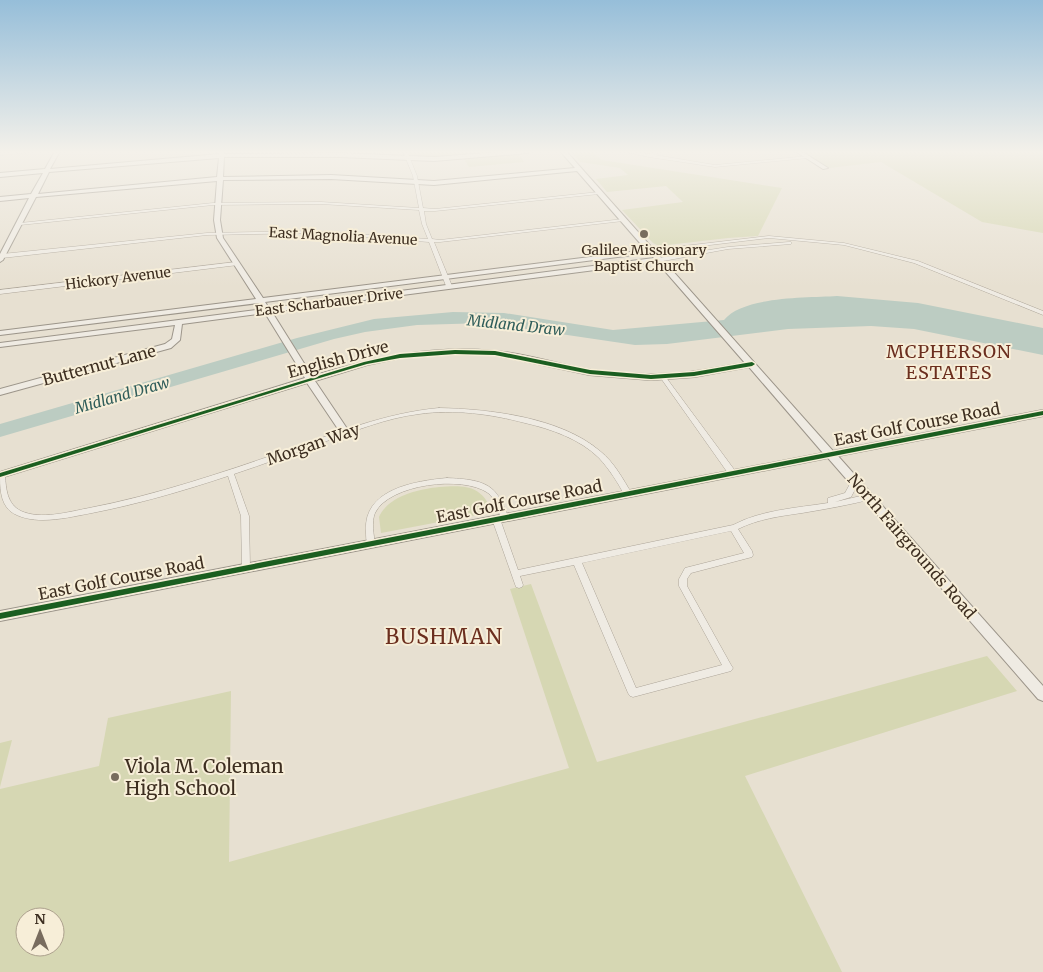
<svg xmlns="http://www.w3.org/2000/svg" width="1043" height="972" font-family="Merriweather,serif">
<rect width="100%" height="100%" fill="#e7e0d1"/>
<g fill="#d6d7b3" fill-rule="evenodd">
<path d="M408 151H514L425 158 411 157Z"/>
<path d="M570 151H591L602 160 782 188 758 236 728 238 659 246 653 243 622 210 683 202 666 186 607 192 596 179 628 175 620 168 580 162Z"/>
<path d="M802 151H1043V233L982 222 881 162 829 168Z"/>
<path d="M518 153 524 162 469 167 464 159Z"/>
<path d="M439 487C465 485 482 485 492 512L381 533 379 517C388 496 419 489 439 487Z"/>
<path d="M531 584 597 762 987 656 1017 691 745 776 842 972H0V789L99 766 108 718 231 691 229 862 569 768 510 589ZM25 917H55V947H25Z"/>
<path d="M12 740 0 787V743Z"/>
</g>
<path fill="#bcccc2" d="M837 296 918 303 1043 328V355L914 329 871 326 788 329 667 344 635 345 486 323 417 325 365 332 334 339 0 437V424L297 338 374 319 453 312 504 313 613 330 724 320C743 296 807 298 837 296Z"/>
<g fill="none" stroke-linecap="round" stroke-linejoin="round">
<defs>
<g id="street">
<path d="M25 151H37L35 152 0 155V153Z"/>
<path d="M403 151H407L417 176 423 208 435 209 599 192 601 193 599 194 435 211H424L426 224 432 239 440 240 623 219 625 220 623 221 440 242H434L452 286 449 288 446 286 429 242 311 233 207 235 2 258 0 257V255L2 254 207 233 311 231 428 239 422 224 419 210 321 204 213 205 20 225 18 224 20 223 213 203 321 202 419 208 413 176Z"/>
<path d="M622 151C631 150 640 154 649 154 653 154 657 151 662 151L655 155 715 165 808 156 810 157 808 158 715 167 649 157Z"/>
<path d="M769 236 844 243 918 261 1043 311V315L914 263 844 245 769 238 651 252 649 251 651 250Z"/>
<path d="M789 242H791V244L728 249 658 262 655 260 658 258 728 247Z"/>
<path d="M236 262 238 263V265L0 294V290Z"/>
<path d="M663 375 665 376 736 472 737 474 736 476H730L660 377Z"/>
<path d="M439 408C489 409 560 417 600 451 614 462 623 479 632 494L631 496H625C618 483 610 470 599 458 580 439 551 429 525 423 491 414 454 409 419 414 386 418 355 431 324 442 294 453 264 464 234 474L249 516 250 568 249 570 246 571 243 570 242 568 241 516 228 476C183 491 138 504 92 513 76 516 59 520 43 520 32 520 19 518 10 511 0 502 0 487 0 473L1 472 5 475C6 489 7 504 21 511 41 520 68 512 89 508 156 495 221 473 285 451 336 433 385 413 439 408Z"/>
<path d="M447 478C463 479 485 479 496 493 502 500 505 510 509 518L508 520H502C498 512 496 499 488 493 463 475 389 484 375 513 371 523 374 535 375 544L374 546H368C366 541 366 536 366 531 363 489 415 481 447 478Z"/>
<path d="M855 479 859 482 851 497 835 502 869 494 873 497 872 499C849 505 826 509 802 513 781 516 758 519 738 529L752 551 753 555 752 557 691 573 687 579V586L731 665 733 668 731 671 633 697 630 696 628 693 574 565 520 576 523 585 522 587 519 588 516 587 492 519 493 517H499L500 519 518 570 733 525C761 510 796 508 828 503V498L845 493 852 480ZM731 531 744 553 685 568 679 579V586L722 665 636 688 582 563Z"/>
</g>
<g id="secondary">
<path d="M55 151H60L50 169 219 154 220 151H224V154L340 153 434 157 514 151H531L528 153 434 161 340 157H224L223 177 331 175 434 181 575 168 560 151H566L833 451 1043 410V416L838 456 1043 686V701L1038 699 828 458 0 621V611L823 453 749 367 694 377 651 380 590 375 495 355 455 354 400 358 367 365 315 381 350 433 348 435H342L307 383 0 478V472L305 378 265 313 182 324 180 340 171 348 0 395V389L165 344 172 339 175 325 0 347V343L263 309 259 303 0 335V331L256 299 217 238 214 220 217 181 36 197 3 260 0 262V254L29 198 0 201V197L31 194 43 173 0 177V173L45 169ZM219 158 217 177 38 194 49 172ZM577 171 646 250 263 298 223 238 220 220 223 180 331 179 434 185ZM649 253 654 258 269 308 265 302ZM657 262 745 363C714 368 683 375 651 374 631 374 610 372 591 370 558 365 527 353 494 351 429 345 373 358 312 376L272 312Z"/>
<path d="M795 151H801L828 168 823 169Z"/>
</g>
</defs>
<use href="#street" stroke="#ada599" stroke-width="1"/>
<use href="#secondary" stroke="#9c958a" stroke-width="2"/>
<use href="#street" fill="#efebe3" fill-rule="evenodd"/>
<use href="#secondary" fill="#efebe3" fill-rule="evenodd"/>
<defs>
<g id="cycleway">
<path d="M455 350 495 351 590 370 651 375 694 372 752 362 755 364 752 366 694 376 651 379 590 374 495 355 455 354 400 358 367 364 313 380 0 477V473L364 362 400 354Z"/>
<path d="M1043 411V415L0 619V613Z"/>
</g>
</defs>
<use href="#cycleway" stroke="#f7eed8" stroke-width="3"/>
<use href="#cycleway" fill="#1b5e20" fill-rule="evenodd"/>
</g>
<linearGradient id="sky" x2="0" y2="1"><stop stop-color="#96bed9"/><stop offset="0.53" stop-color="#f4f1ea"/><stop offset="1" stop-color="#f4f1ea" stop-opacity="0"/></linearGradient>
<rect width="1043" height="287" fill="url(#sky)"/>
<g fill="#786c5e" stroke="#f7eed8" stroke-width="2">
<circle cx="644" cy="234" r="5"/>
<circle cx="115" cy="777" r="5"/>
</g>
<g text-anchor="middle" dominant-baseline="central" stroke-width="4" stroke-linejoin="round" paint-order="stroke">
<g font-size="14" fill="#3d2e20" stroke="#f7eed8">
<text transform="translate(343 236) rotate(3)">East Magnolia Avenue</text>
<text transform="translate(118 278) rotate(-7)">Hickory Avenue</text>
<text transform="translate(329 302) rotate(-7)">East Scharbauer Drive</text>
</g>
<g font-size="14" fill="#3d2e20" stroke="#f7eed8">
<text x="644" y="250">Galilee Missionary<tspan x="644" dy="16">Baptist Church</tspan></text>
</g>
<g font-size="15" font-style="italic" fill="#2f5d5a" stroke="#f7eed8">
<text transform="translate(516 325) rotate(6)">Midland Draw</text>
<text transform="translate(122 395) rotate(-16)">Midland Draw</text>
</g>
<g font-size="16" fill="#3d2e20" stroke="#f7eed8">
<text transform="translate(338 359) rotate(-15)">English Drive</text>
<text transform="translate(99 365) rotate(-15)">Butternut Lane</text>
<text transform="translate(917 424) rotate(-11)">East Golf Course Road</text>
<text transform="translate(313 444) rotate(-19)">Morgan Way</text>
<text transform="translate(519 501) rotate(-11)">East Golf Course Road</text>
<text transform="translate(912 546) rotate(49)">North Fairgrounds Road</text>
<text transform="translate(121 578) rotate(-11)">East Golf Course Road</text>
</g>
<g font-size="18" letter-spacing="1" fill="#6b2e1e" stroke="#f7eed8">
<text x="949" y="351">MCPHERSON<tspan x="949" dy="21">ESTATES</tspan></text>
</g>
<g font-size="19" fill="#3d2e20" stroke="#f7eed8" text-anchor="start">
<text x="125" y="766">Viola M. Coleman<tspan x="125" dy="22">High School</tspan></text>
</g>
<g font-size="21" letter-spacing="1" fill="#6b2e1e" stroke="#f7eed8">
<text x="444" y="636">BUSHMAN</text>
</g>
</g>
<g transform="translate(40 932)"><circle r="24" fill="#f7eed8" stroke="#ada18e"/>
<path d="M0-4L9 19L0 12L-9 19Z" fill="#786c5e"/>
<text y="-8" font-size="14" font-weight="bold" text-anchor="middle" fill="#3d2e20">N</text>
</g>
</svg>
